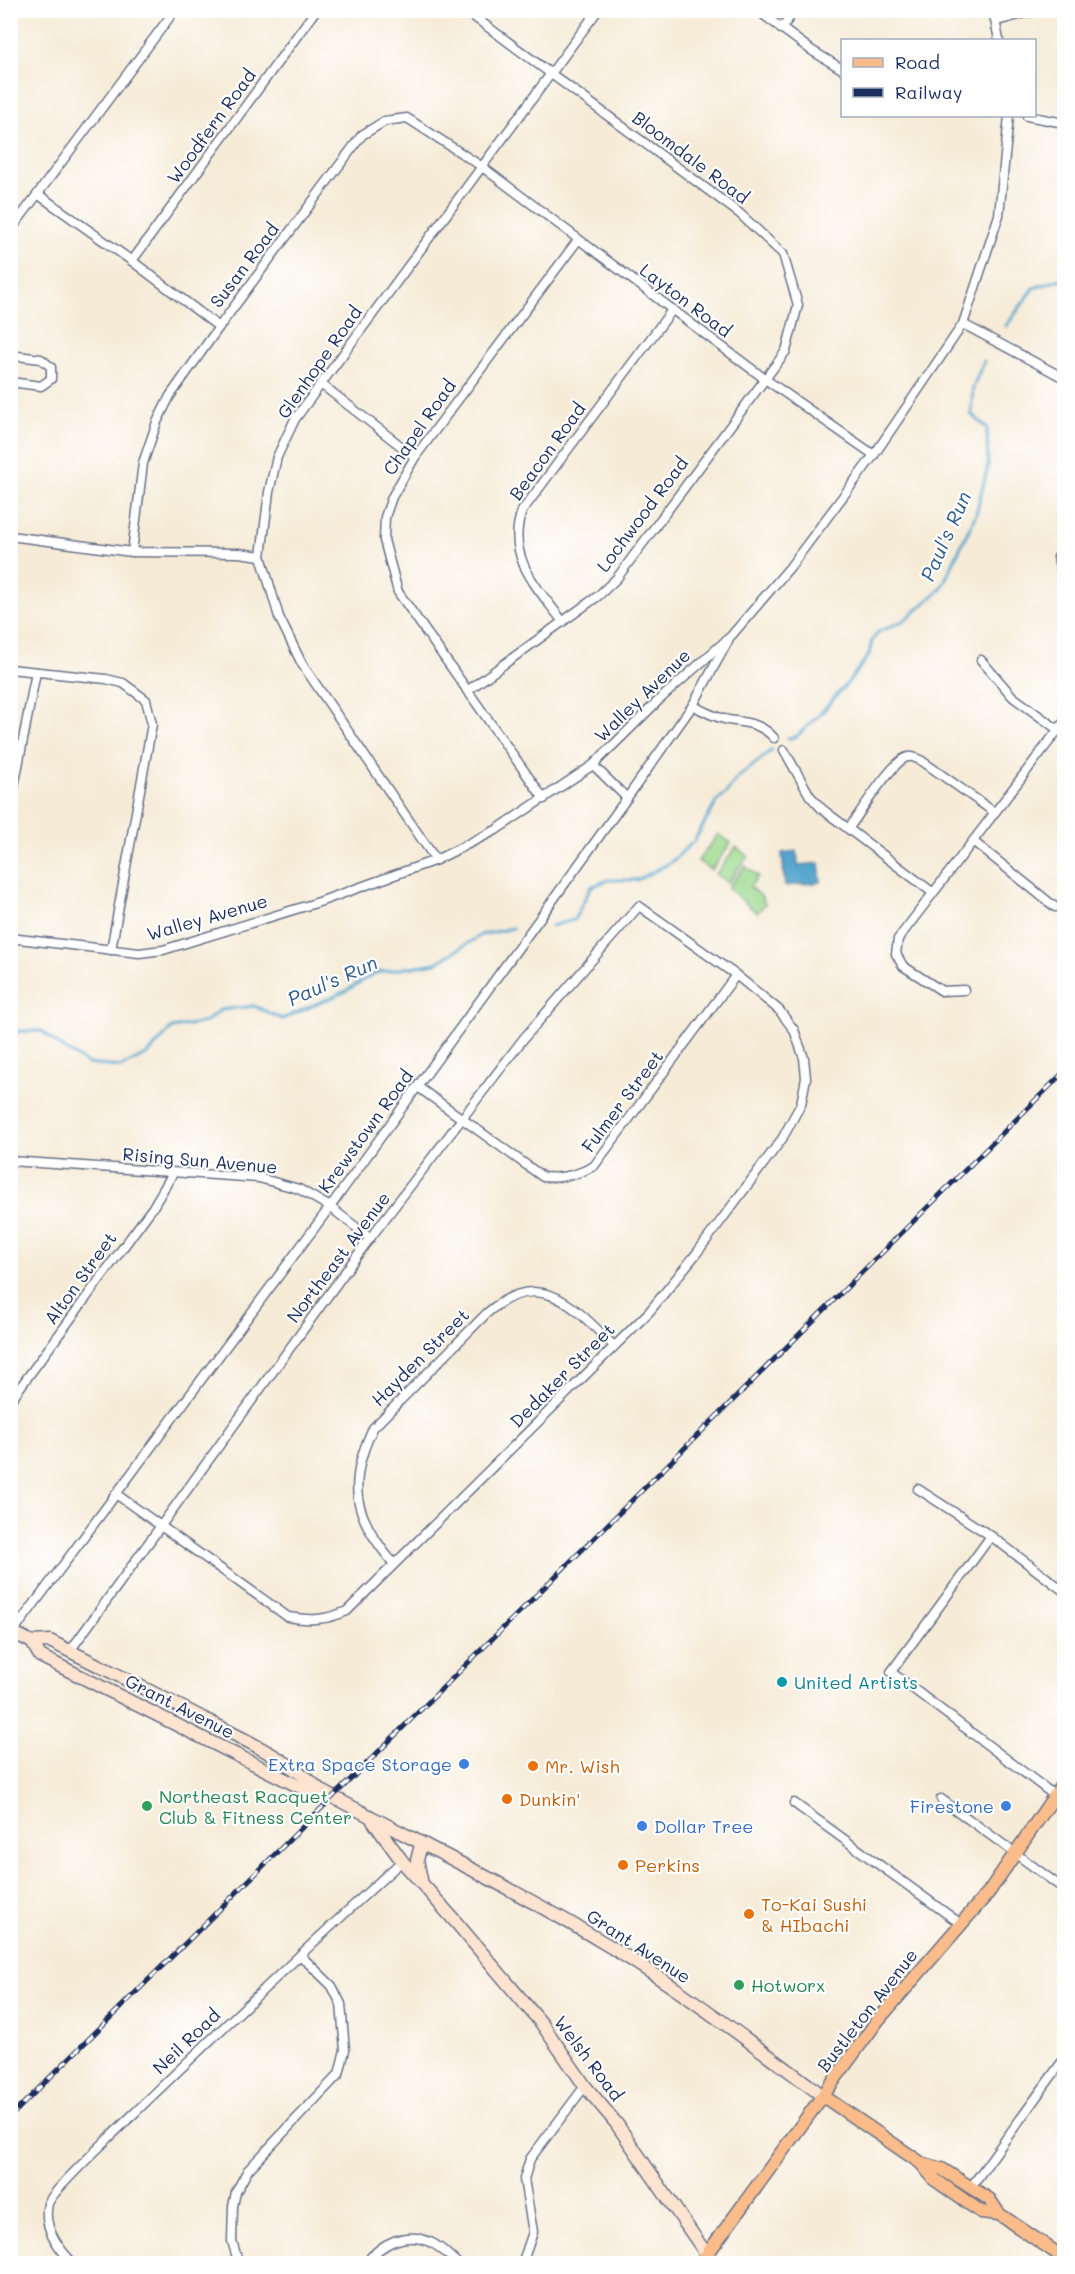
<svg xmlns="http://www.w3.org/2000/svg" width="1075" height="2274" font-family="Mali,sans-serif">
<rect width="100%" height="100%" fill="#fff"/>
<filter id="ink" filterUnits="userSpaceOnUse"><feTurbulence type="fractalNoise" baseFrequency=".0167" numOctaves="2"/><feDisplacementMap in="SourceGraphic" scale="12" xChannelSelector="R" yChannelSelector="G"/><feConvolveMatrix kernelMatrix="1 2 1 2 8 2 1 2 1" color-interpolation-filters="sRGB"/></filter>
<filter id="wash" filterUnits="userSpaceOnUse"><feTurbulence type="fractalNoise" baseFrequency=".008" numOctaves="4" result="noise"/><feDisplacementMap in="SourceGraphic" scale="24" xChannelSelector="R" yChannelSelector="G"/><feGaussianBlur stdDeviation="1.35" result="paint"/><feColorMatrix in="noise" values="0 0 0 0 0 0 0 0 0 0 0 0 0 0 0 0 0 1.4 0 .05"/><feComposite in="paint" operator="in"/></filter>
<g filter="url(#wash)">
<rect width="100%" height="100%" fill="#f6ebd7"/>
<g fill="#9eda8e" stroke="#5c8476" stroke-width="1.5">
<path d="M718 834 731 843 711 870 698 861Z"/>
<path d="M736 847 748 856 728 883 716 874Z"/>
<path d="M745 866 758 876 750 887 761 896 765 904 757 913 728 888Z"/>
</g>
<path fill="#54a5ce" stroke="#386a96" stroke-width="1.5" d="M797 851 798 865 819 863 821 882 785 886 782 853Z"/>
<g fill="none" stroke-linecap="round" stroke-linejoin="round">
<g stroke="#54a5ce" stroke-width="3">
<path d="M1006 326 1034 288 1064 278"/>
<path d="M788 738 796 737 822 712 850 680 869 655 872 641 878 632 905 620 941 589 976 514 988 466 987 428 971 414 973 387 984 361"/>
<path d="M551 926 574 920 591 887 608 880H637L670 863 694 841 718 800 727 792 738 777 772 750"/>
<path d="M10 1039 19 1031H42L61 1047 88 1064 121 1067 148 1054 172 1028 205 1022 220 1010 254 1006 282 1019 344 992 375 973 436 963 481 935 513 928"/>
</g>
</g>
</g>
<g filter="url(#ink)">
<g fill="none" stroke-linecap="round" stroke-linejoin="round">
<defs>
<g id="minor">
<path d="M465 10 739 213 783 254 798 305 786 351 617 578 598 596 467 691"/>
<path d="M757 10 811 50 842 69"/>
<path d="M993 10 999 40"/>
<path d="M997 21 1037 10"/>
<path d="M781 29 795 10"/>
<path d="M1027 116 1064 123"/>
<path d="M39 195 132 261 219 327"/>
<path d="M10 231 175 10"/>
<path d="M132 261 316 10"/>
<path d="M963 324 1064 378"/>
<path d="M10 355 41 359 51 367V379L41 386 10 382"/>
<path d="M321 384 415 457"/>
<path d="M10 536 132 552 239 553 261 556"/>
<path d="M1064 550 1058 557 1060 567 1064 571"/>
<path d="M132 552 143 463 157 422 170 396 219 327 362 135 385 121 407 118 481 166 765 379 874 455"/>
<path d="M563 622C538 588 505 557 522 511L672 310"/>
<path d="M981 660 1013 697 1064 734"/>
<path d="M10 669 106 679 123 683 146 700 152 724 111 950"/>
<path d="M693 705C704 712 715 717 728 720 747 723 761 723 774 738"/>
<path d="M784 750 810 796 822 809 932 892"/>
<path d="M593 765 627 798"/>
<path d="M544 799 398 592 384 540 385 517 392 497 415 457 578 240"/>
<path d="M10 808 36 672"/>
<path d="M849 828C860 813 890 765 905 758 911 755 916 758 922 761L994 812"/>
<path d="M974 842 1055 907"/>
<path d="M436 860 302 664 279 617 261 556 269 492 277 457 295 419 598 10"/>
<path d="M10 938 139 953 163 950 319 902 436 860 496 830 593 765 659 700 731 636 790 567 874 455 963 324 999 215 1009 116"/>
<path d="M964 990 942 991 903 966 896 954 898 939 1064 722"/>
<path d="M418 1087 543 1177C562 1179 577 1175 594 1166L736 975"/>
<path d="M10 1161 259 1178 299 1189 330 1207 370 1238"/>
<path d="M10 1401 153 1207 173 1173"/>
<path d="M918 1489 991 1536 1064 1591"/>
<path d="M991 1536 891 1672 1054 1795"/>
<path d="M393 1563C354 1516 346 1485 373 1428L487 1313C541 1266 574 1307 614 1346"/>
<path d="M11 1635 330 1207 627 798 693 705 728 641"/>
<path d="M70 1651 364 1246 524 1038 639 906 736 975 779 1010 794 1030 804 1058 806 1078 801 1104 782 1139 696 1254 649 1312 347 1611C326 1620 311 1621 288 1617L116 1494"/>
<path d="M941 1799 1064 1889"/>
<path d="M794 1803 961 1924"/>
<path d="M971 2187 1064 2059"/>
<path d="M74 2264C58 2248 42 2227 48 2204 51 2192 108 2139 120 2127 213 2037 306 1948 402 1861"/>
<path d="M239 2264 232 2241 233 2206 236 2192 248 2170 339 2074 345 2050 341 2004 332 1986 300 1955"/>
<path d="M365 2264C381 2243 406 2230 432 2243 441 2247 450 2257 458 2264"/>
<path d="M522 2264 533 2232 524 2179 530 2159 585 2086"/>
</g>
<g id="secondary">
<path d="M10 1631 32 1642 50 1641C105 1669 160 1696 214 1724 251 1743 290 1761 320 1790 417 1842 517 1890 611 1947 685 1992 754 2045 823 2096"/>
<path d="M32 1642 40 1656 298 1786 318 1790"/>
<path d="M373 1821 402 1861 455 1921 542 2024 585 2086 616 2123 707 2255 710 2264"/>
<path d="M421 1879 417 1860 421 1845"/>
</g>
<g id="primary">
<path d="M823 2096 921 2163 934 2179 981 2212 999 2214"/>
<path d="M922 2164 942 2169 989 2199 999 2214 1064 2258"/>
<path d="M700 2264 878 2020 988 1893 1064 1782"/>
</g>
</defs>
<use href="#minor" stroke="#687188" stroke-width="11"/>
<use href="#secondary" stroke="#687188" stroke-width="15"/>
<use href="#primary" stroke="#687188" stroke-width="15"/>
<use href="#minor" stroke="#fff" stroke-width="8"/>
<use href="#secondary" stroke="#fde4d0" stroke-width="12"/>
<use href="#primary" stroke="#f9bc8a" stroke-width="12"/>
<defs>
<path id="rail" d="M10 2117 1064 1072"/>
</defs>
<use href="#rail" stroke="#1b2f5e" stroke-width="5"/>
<use href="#rail" stroke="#fff" stroke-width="3" stroke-dasharray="9" stroke-linecap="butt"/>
</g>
</g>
<circle fill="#0f9aa8" stroke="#fff" stroke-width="2" cx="782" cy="1682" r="6"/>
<g fill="#3f7fe0" stroke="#fff" stroke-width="2">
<circle cx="464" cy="1764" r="6"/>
<circle cx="1006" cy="1806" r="6"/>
<circle cx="642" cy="1826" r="6"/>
</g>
<g fill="#e8710a" stroke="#fff" stroke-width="2">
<circle cx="533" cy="1766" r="6"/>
<circle cx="507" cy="1799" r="6"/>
<circle cx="623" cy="1865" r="6"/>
<circle cx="749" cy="1914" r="6"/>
</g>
<g fill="#2e9e5b" stroke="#fff" stroke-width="2">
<circle cx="147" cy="1806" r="6"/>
<circle cx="739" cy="1985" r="6"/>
</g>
<g text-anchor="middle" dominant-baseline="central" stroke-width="4.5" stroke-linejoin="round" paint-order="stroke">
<g font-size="18" fill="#1b2f5e" stroke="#fff">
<text transform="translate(211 126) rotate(-54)">Woodfern Road</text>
<text transform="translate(691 157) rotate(37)">Bloomdale Road</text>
<text transform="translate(244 265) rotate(-53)">Susan Road</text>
<text transform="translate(686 300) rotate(37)">Layton Road</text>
<text transform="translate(319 362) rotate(-55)">Glenhope Road</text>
<text transform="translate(419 427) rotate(-55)">Chapel Road</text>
<text transform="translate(547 451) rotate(-54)">Beacon Road</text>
<text transform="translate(642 514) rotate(-53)">Lochwood Road</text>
<text transform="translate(642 695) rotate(-44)">Walley Avenue</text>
<text transform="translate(207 917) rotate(-16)">Walley Avenue</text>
<text transform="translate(622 1101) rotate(-53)">Fulmer Street</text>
<text transform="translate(365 1131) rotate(-54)">Krewstown Road</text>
<text transform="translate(200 1160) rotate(5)">Rising Sun Avenue</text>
<text transform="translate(338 1257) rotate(-53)">Northeast Avenue</text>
<text transform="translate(80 1278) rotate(-54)">Alton Street</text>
<text transform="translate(420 1357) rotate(-45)">Hayden Street</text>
<text transform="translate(562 1375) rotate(-45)">Dedaker Street</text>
<text transform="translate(180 1706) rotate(27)">Grant Avenue</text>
<text transform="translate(639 1946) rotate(33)">Grant Avenue</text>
<text transform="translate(867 2010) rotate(-52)">Bustleton Avenue</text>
<text transform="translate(186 2041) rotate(-44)">Neil Road</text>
<text transform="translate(589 2058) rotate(53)">Welsh Road</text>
</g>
<g font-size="18" fill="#0d838f" stroke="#fff" text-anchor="start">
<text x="794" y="1682">United Artists</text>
</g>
<g font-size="18" fill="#366cbe" stroke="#fff" text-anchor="end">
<text x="452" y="1764">Extra Space Storage</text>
<text x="994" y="1806">Firestone</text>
<text x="654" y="1826" text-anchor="start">Dollar Tree</text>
</g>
<g font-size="18" fill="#c56008" stroke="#fff" text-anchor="start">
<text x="545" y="1766">Mr. Wish</text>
<text x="519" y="1799">Dunkin'</text>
<text x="635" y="1865">Perkins</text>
<text x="761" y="1904">To-Kai Sushi<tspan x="761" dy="21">&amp; HIbachi</tspan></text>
</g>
<g font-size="18" fill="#27864d" stroke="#fff" text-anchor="start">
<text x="159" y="1796">Northeast Racquet<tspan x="159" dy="21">Club &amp; Fitness Center</tspan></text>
<text x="751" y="1985">Hotworx</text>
</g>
<g font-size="20" font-style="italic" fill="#325e8b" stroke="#fff">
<text transform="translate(945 536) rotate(-66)">Paul's Run</text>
<text transform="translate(332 980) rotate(-24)">Paul's Run</text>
</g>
</g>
<rect width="1075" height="2274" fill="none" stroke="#fff" stroke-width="36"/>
<rect x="841" y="39" width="195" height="78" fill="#ffffff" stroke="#a4acbf" stroke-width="1.5"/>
<rect x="853" y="58" width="30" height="9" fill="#f9bc8a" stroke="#a4acbf" stroke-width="1.5"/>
<text x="895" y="69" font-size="18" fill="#1b2f5e">Road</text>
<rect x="853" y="88" width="30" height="9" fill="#1b2f5e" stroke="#a4acbf" stroke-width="1.5"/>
<text x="895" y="99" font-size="18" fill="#1b2f5e">Railway</text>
</svg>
